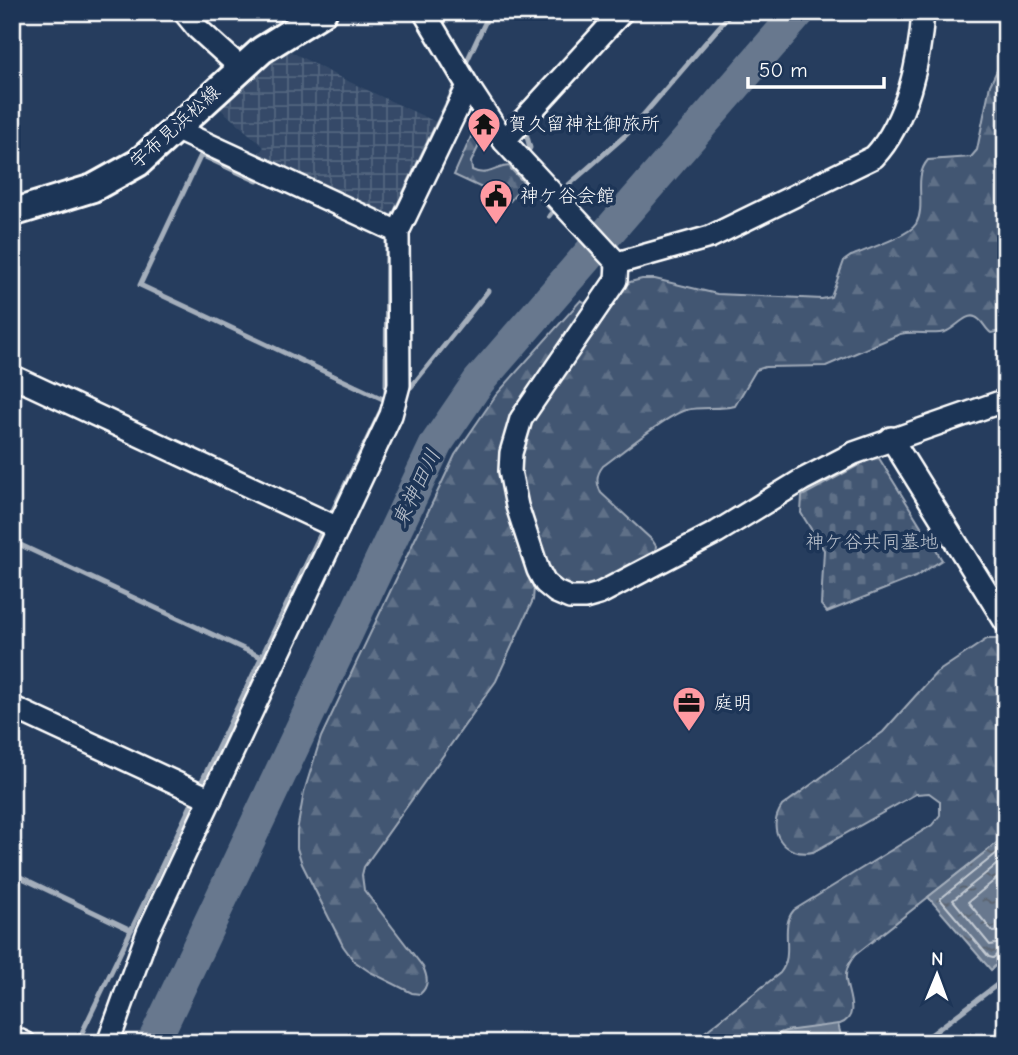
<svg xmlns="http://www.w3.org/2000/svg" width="1018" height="1055" font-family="'Comic Neue','Klee One',sans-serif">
<defs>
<pattern id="industrial-grid" width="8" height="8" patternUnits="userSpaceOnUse" patternTransform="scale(1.75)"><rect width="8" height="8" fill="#344a68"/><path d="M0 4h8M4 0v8" fill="none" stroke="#52657f"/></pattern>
<pattern id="forest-firs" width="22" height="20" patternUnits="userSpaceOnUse" patternTransform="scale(1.75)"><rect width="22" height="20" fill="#425672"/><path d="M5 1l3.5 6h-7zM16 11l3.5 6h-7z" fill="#5e6f87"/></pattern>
<pattern id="cemetery-stones" width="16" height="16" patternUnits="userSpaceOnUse" patternTransform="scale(1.75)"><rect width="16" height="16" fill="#425672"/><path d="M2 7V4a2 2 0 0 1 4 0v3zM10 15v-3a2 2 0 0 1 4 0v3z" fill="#5e6f87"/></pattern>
<pattern id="water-ripples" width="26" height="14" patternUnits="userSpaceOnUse" patternTransform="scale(1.75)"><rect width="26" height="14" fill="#67788e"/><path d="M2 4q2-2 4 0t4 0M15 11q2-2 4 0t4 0" fill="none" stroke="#5a626d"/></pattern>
</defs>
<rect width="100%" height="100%" fill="#263d5e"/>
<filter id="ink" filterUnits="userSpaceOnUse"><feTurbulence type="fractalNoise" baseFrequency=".0143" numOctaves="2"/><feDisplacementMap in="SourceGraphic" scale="14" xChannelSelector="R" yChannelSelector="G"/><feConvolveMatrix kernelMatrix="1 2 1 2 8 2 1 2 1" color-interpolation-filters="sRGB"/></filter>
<g filter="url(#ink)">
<path fill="url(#industrial-grid)" d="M284 48 337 76 436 122 389 218 256 156 264 147 217 106Z"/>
<g fill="url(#forest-firs)" stroke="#a0aab8" stroke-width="2">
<path d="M1006 52V330L991 333C985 329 982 319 975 317 966 313 955 329 945 332 931 336 915 330 900 334L826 366 765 367 756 370 735 406C719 410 702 406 686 410 667 415 621 453 603 466 596 475 596 482 601 493L652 540 656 546 655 553 614 577 584 589 572 588 562 584 553 577 546 566 526 503 520 470 521 454 530 423 620 290 630 282 642 279H655L717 294 822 299 831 297 844 261 851 256C865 250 909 236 916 224 927 204 912 178 928 160L971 157 977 150 990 85Z"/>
<path d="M480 125 486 129 485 133 471 162 472 170C496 182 505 148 527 181L510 201 454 175 475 128Z"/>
<path d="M581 300 587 304 585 307 513 414 502 452 503 490 534 588 533 600 496 681 364 867 362 875 364 890 423 967C428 978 429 986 420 994L412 993 370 972 354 961 343 946 302 864 297 848V831L304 792 321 737 455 455 496 395Z"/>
<path d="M987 639H1006V811L1001 815 1002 834 998 842 855 955C849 963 845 970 846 980 848 995 860 1017 840 1024 824 1029 803 1029 786 1031L780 1033 772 1043H691L780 973C796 953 778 928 794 910L932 825 940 815V801L929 793 916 794 813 852C784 858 765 830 782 806L883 732 936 673Z"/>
</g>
<path fill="url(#cemetery-stones)" stroke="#a0aab8" stroke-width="2" d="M877 455 942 560 915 577 827 612 821 605 824 550 801 513 802 496Z"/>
<g fill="url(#water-ripples)" stroke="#a4aebb" stroke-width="2">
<path d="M1003 811H1006V955L991 970 928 897 998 842 1002 834Z"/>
<path d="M838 1024 843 1043H772L780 1033 786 1031Z"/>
</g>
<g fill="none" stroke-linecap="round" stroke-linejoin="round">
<g stroke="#c2c9d2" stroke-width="2">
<path d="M1006 842 997 853 940 899 989 957 993 958 1000 952 1006 951"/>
<path d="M1006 857 953 900 990 945 1006 942"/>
<path d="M1006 871 968 902 993 932 1006 931"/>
</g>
<g stroke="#a4aebb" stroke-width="5">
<path d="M467 61 490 12"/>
<path d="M527 152 530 148 526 133 547 109"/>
<path d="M514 166 512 168 553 211 549 216"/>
<path d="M257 181 201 155 140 285 385 400"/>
<path d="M564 189 627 134 732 12"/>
<path d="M391 221 456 85 454 82"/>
<path d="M411 387 488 291"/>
<path d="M386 395 387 237"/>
<path d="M332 512 384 404"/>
<path d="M12 541 261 657"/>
<path d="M201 783 321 533"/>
<path d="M12 873 131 930"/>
<path d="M77 1043 192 803"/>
<path d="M920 1043 1006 978"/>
</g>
<path stroke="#67788e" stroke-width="33" d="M153 1043 436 444 479 381 799 12"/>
<defs>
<g id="minor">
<path d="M184 12 198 29 241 68"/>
<path d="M424 12 468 86 504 141 617 263 616 280 521 419 511 453 510 471 517 506 538 570 545 583 556 592 570 598H585L599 594 717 532 802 480 854 453 1006 400"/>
<path d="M177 130 398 232"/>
<path d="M504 141 622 12"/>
<path d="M617 263 710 237 874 157C907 122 920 59 923 12"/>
<path d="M12 376 338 528"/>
<path d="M891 438 1006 623"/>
<path d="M12 707 211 799"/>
<path d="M12 1037 25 1043"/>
<path d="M108 1043 148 932 391 415 399 385 398 232 468 86"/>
</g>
<path id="major" d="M12 213 93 188 138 163 262 50 323 12"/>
</defs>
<use href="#minor" stroke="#fff" stroke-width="26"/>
<use href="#major" stroke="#fff" stroke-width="32"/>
<use href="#minor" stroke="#1d3557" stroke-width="21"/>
<use href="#major" stroke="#1d3557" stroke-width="26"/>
</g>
</g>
<defs>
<symbol id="temple-pin" viewBox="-11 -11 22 30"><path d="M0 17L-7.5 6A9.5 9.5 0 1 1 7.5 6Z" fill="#ff9aa2" stroke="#1d3557"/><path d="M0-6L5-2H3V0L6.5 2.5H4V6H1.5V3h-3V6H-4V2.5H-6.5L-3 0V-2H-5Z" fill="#111"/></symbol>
<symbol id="civic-pin" viewBox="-11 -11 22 30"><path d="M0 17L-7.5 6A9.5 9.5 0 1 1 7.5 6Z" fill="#ff9aa2" stroke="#1d3557"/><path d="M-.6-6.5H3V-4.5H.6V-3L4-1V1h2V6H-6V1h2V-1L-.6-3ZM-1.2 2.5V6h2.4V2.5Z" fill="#111"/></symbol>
<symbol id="office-pin" viewBox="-11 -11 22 30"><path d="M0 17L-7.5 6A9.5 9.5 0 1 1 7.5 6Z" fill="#ff9aa2" stroke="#1d3557"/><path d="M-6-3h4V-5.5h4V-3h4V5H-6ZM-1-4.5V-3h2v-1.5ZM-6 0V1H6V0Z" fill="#111"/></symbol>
</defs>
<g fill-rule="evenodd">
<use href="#temple-pin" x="465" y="105" width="38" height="52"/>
<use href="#civic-pin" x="477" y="177" width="38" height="52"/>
<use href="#office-pin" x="670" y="684" width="38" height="52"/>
</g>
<g text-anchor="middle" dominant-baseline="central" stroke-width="7" stroke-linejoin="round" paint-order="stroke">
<g font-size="19" fill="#fff" stroke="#1d3557" text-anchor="start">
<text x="508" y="124">賀久留神社御旅所</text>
<text x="520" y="196">神ケ谷会館</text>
<text x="714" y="703">庭明</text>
</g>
<g font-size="19" fill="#fff" stroke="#1d3557">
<text transform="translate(175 127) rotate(-42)">宇布見浜松線</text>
</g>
<g font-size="19" fill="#bdc4ce" stroke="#1d3557">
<text x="872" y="542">神ケ谷共同墓地</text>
</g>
<g font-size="21" font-style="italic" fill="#bbc2cc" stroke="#1d3557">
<text transform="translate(416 488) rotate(-64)">東神田川</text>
</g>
</g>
<rect width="1018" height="1055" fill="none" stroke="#1d3557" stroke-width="42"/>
<rect x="21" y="21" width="976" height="1013" fill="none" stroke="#fff" stroke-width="2.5" filter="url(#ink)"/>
<g transform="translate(937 975) rotate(1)" stroke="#1d3557" stroke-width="5" paint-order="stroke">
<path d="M0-5L12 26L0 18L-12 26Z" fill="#ffffff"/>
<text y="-10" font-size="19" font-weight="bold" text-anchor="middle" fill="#ffffff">N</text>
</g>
<path d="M748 77v10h136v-10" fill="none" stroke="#ffffff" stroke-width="3.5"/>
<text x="759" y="77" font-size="21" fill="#ffffff" stroke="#1d3557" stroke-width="5" paint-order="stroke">50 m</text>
</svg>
